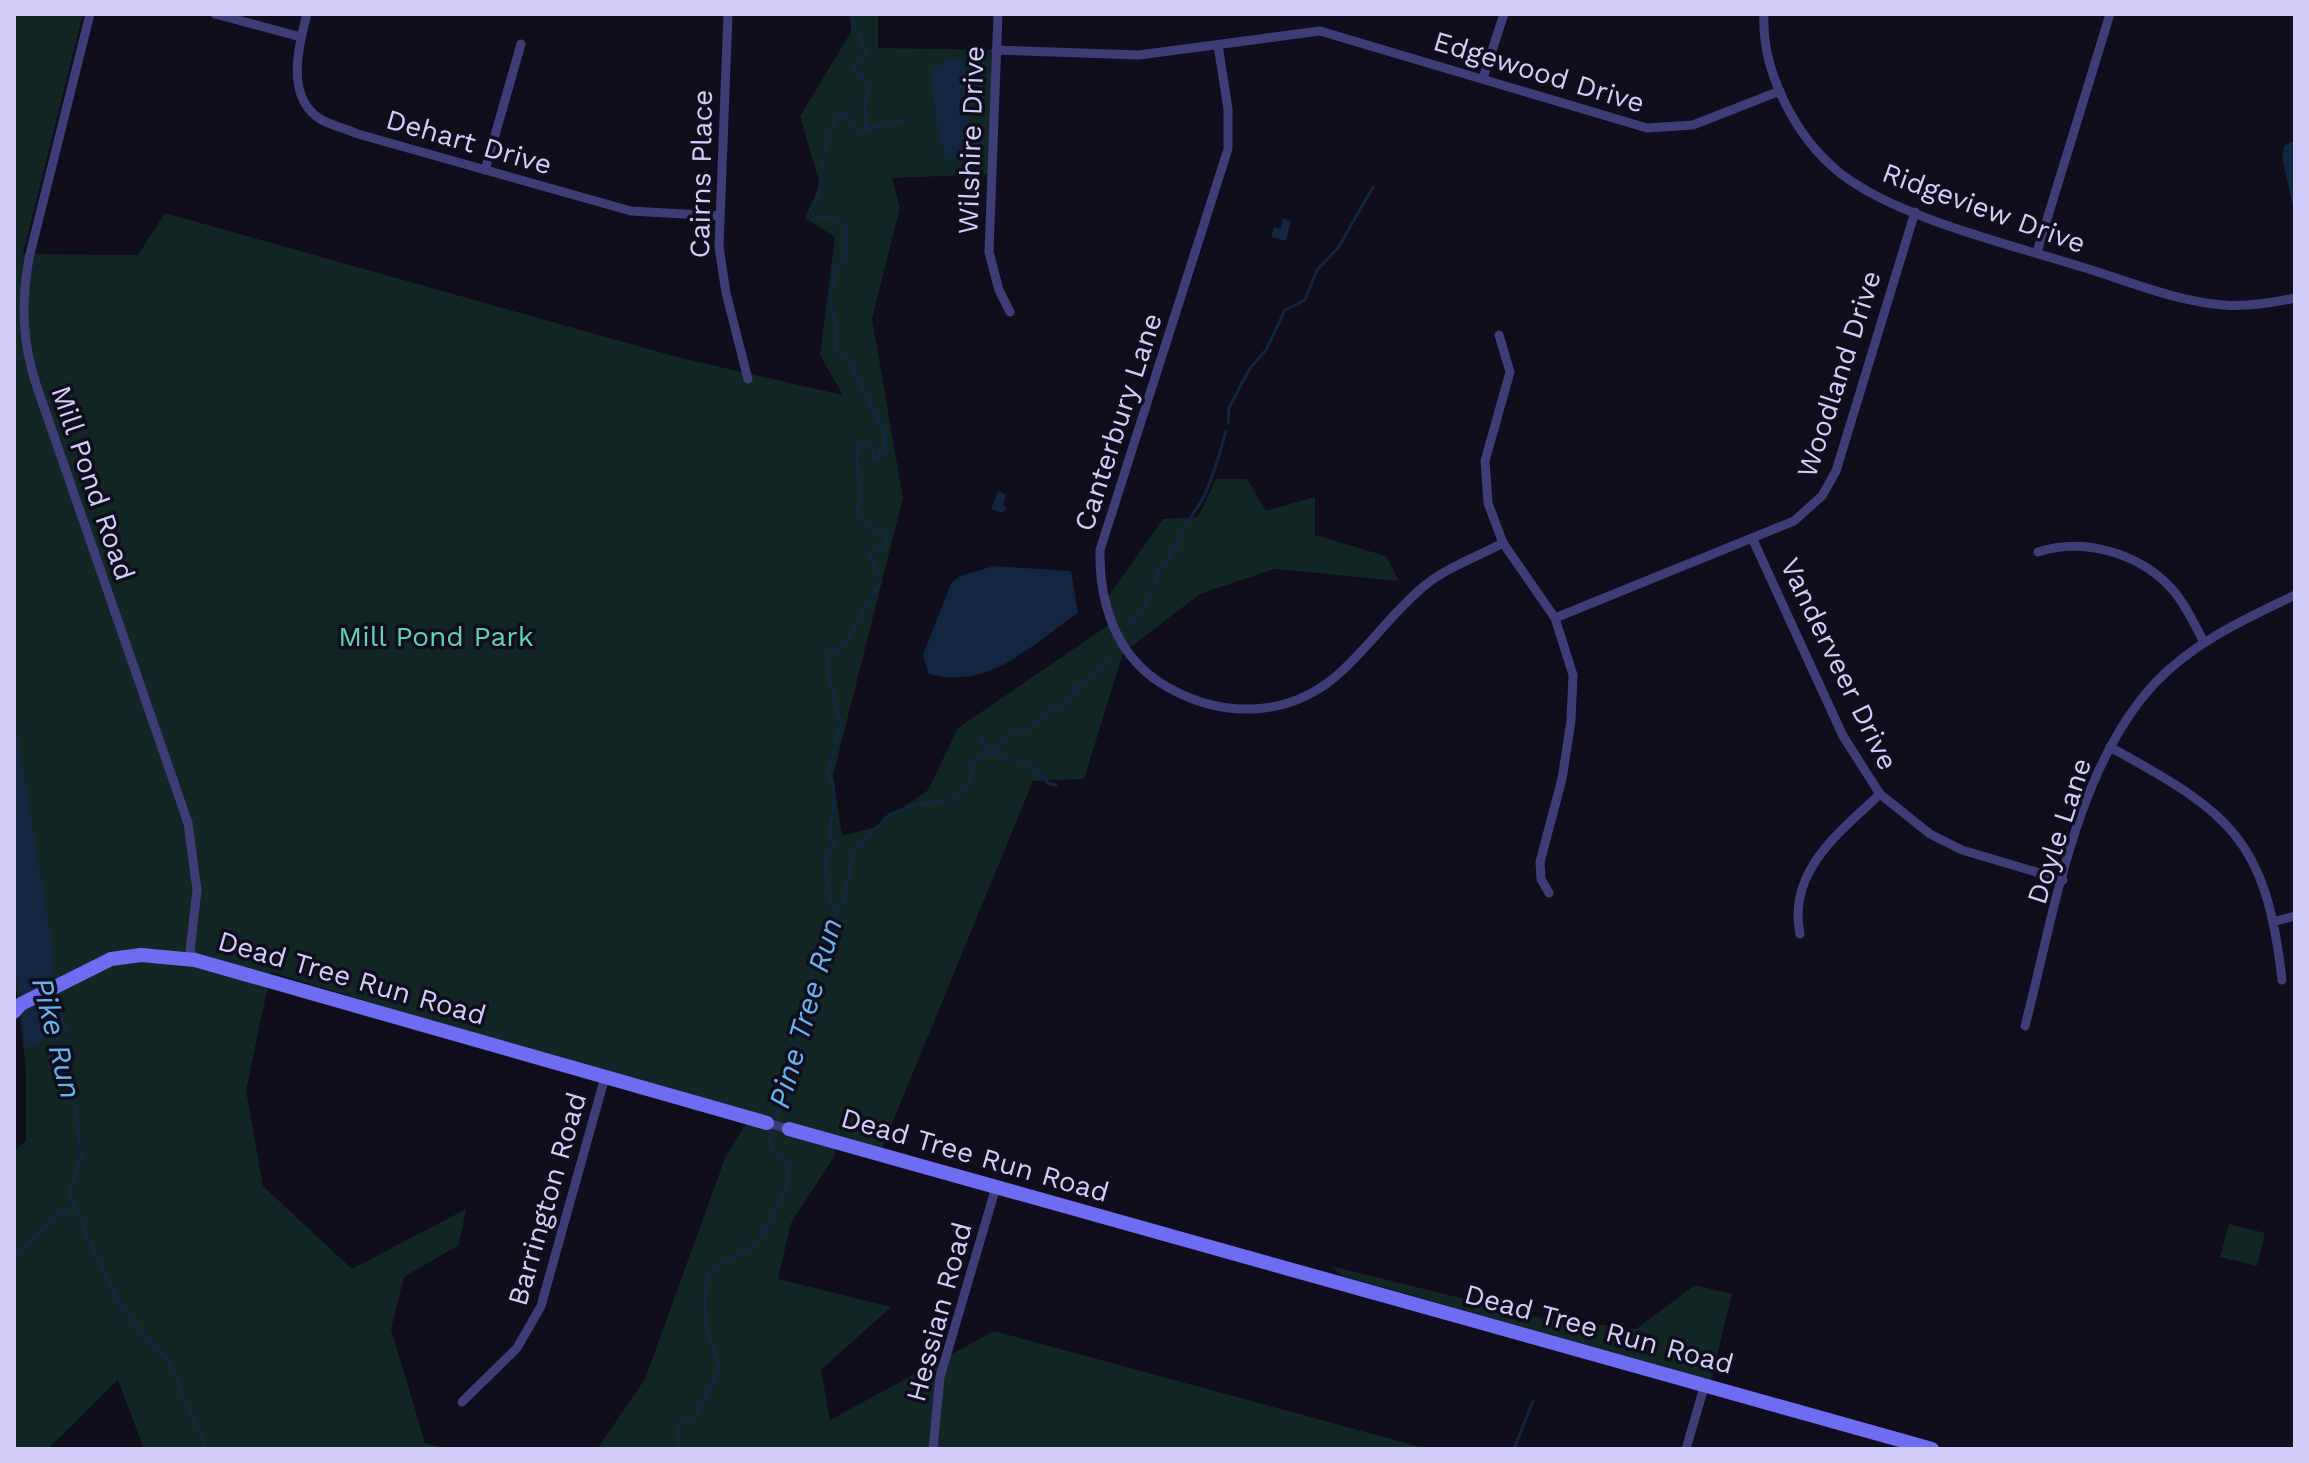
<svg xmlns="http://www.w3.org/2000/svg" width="2309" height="1463" font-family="'Work Sans',sans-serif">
<rect width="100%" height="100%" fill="#100d1c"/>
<g fill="#112625">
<path d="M14 14H83L23 254 138 255 165 213 677 357 843 395 820 355 835 237 805 218 820 185 800 116 851 32 850 14H878V48L999 50 995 174 892 178 900 208 872 319 903 498 833 776 842 836 876 827 928 790 958 728 1113 622 1105 601 1163 519 1198 517 1216 479H1247L1266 511 1315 497V535L1386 556 1399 581 1275 569 1200 594 1123 653 1084 779 1033 781 880 1153 834 1140 835 1155 791 1223 778 1279 891 1307 821 1370 830 1420 994 1331 1428 1449H597L645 1379 725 1158 747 1122 666 1093 271 972 246 1090 263 1186 352 1269 466 1209 459 1245 404 1277 391 1329 425 1443 449 1449H144L118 1380 48 1449H14V1151L26 1141V1068L14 970Z"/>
<path d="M2229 1224 2265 1233 2257 1266 2220 1257Z"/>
<path d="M1331 1266 1537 1317 1636 1329 1695 1285 1732 1294 1711 1380 1343 1276Z"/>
</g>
<g fill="#122641">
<path d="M951 58H962C974 87 970 128 961 157L947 161C935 132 933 100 932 69Z"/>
<path d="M2295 140V217L2282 157 2284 146Z"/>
<path d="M1283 218 1291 221 1286 241 1271 237 1274 227 1281 228Z"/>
<path d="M998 491 1006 495 1003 504 1007 509 1002 513 991 509Z"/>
<path d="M994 566 1071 571 1078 613C1032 644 989 691 929 674L923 655 951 583 960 576Z"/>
<path d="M14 712 54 956 51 979 68 1030 25 1049 22 999 14 963Z"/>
</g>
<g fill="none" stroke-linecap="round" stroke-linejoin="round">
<g stroke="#122641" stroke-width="3">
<path d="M866 129 909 119"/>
<path d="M1228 423 1229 408 1250 368 1266 350 1285 310 1305 300 1317 270 1338 248 1373 187"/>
<path d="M1130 625C1152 606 1150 577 1170 557L1168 551 1177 548C1179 527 1194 516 1204 496 1214 475 1220 453 1226 431"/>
<path d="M981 736 988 751 1035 769 1048 783 1056 785"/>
<path d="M837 913 843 904 853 852 889 815 914 805 956 799 970 782 973 763 1004 743 1009 734 1030 728 1050 710 1066 702 1080 683 1096 675 1108 658"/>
<path d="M55 1033 72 1078 81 1156 69 1196 120 1306 169 1361 206 1449"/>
<path d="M775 1121 796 1052 822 930 833 922 837 913 831 901 824 859 833 844C825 814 843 802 828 771L841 726 829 678 828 656 848 639 881 581 870 554 887 543V536L861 520 855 510 861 501 856 451 864 444 871 445 875 460 885 448V433L850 361 836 351 834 342 837 335 830 298 836 269 845 258 846 227 835 217H815L810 210C830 181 816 136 841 113L849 117 857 132 866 129 864 100 869 88 854 66 866 50 850 14"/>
<path d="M14 1260C34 1240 45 1218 75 1208"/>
<path d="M678 1449 679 1424 696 1416 720 1365C705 1338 699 1299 711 1270 721 1261 733 1259 744 1252 764 1240 791 1189 789 1166L775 1153 769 1141 773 1128"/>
<path d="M1514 1449 1533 1401"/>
</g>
<g stroke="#3e3d77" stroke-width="9">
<path d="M90 14 29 258C21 303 22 343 37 387L188 823 197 890 190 951 195 960"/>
<path d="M215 14 301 37"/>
<path d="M307 14C298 47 285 99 322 120 333 126 347 129 358 134L631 211 719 216"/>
<path d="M728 14 719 247 726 293 748 379"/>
<path d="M998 14 989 252 999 290 1010 312"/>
<path d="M1764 14C1761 71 1796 138 1840 173 1897 218 2012 245 2082 267 2128 281 2175 301 2223 305 2246 307 2272 303 2295 298"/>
<path d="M1218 45 1228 109V149L1100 550C1099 600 1114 652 1159 682 1217 719 1289 721 1343 670 1371 644 1393 612 1423 587 1445 568 1477 557 1503 543"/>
<path d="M996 50 1139 55 1320 31 1647 128 1693 125 1780 91"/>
<path d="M1483 78 1504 14"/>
<path d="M485 170 521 44"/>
<path d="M2037 252 2110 14"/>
<path d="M1499 335 1510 372 1485 461 1488 503 1503 543 1555 618 1573 675 1571 721 1562 779 1540 862 1541 879 1549 893"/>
<path d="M1753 540 1843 736 1880 794 1930 834 1962 850 2063 880"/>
<path d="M2038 552C2083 537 2139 553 2171 588 2185 603 2194 624 2204 642"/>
<path d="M1555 618 1794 521 1822 496 1836 471 1915 212"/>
<path d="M2110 747C2230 813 2266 838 2282 980"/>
<path d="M2276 921 2295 916"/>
<path d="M1800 934C1787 871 1840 832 1880 794"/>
<path d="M2025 1026C2054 915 2075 768 2156 682 2195 641 2246 619 2295 595"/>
<path d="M767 1123 789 1129"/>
<path d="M462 1402 517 1348 541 1306 605 1077"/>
<path d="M933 1449 940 1377 996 1187"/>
<path d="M1686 1449 1705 1384"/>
</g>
<g stroke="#6e6df2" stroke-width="14">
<path d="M14 1012 21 1004 111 959 141 955 195 960 767 1123"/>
<path d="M789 1129 1932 1449"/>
</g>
</g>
<g text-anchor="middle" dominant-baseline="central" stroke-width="7" stroke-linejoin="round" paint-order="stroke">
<g font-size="28" fill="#d2cdfa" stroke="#100d1c">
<text transform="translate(1539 72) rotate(17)">Edgewood Drive</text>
<text transform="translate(971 140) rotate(-88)">Wilshire Drive</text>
<text transform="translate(469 142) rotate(16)">Dehart Drive</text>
<text transform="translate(701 174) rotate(-89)">Cairns Place</text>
<text transform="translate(1984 208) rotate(20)">Ridgeview Drive</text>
<text transform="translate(1839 374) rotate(-72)">Woodland Drive</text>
<text transform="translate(1118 422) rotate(-72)">Canterbury Lane</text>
<text transform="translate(93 483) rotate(71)">Mill Pond Road</text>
<text transform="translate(1839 664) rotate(64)">Vanderveer Drive</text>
<text transform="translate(2059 831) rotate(-72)">Doyle Lane</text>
<text transform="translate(352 978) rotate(16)">Dead Tree Run Road</text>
<text transform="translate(975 1155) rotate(16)">Dead Tree Run Road</text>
<text transform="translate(547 1199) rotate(-74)">Barrington Road</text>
<text transform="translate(939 1312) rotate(-75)">Hessian Road</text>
<text transform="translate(1599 1329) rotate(15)">Dead Tree Run Road</text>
</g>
<g font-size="28" fill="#61d3b4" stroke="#100d1c">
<text x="436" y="636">Mill Pond Park</text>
</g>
<g font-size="30" font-style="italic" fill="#65b3f1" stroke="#100d1c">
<text transform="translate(805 1013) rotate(-74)">Pine Tree Run</text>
<text transform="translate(57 1038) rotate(76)">Pike Run</text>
</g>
</g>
<rect width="2309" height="1463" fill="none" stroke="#d2cdfa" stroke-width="32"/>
</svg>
